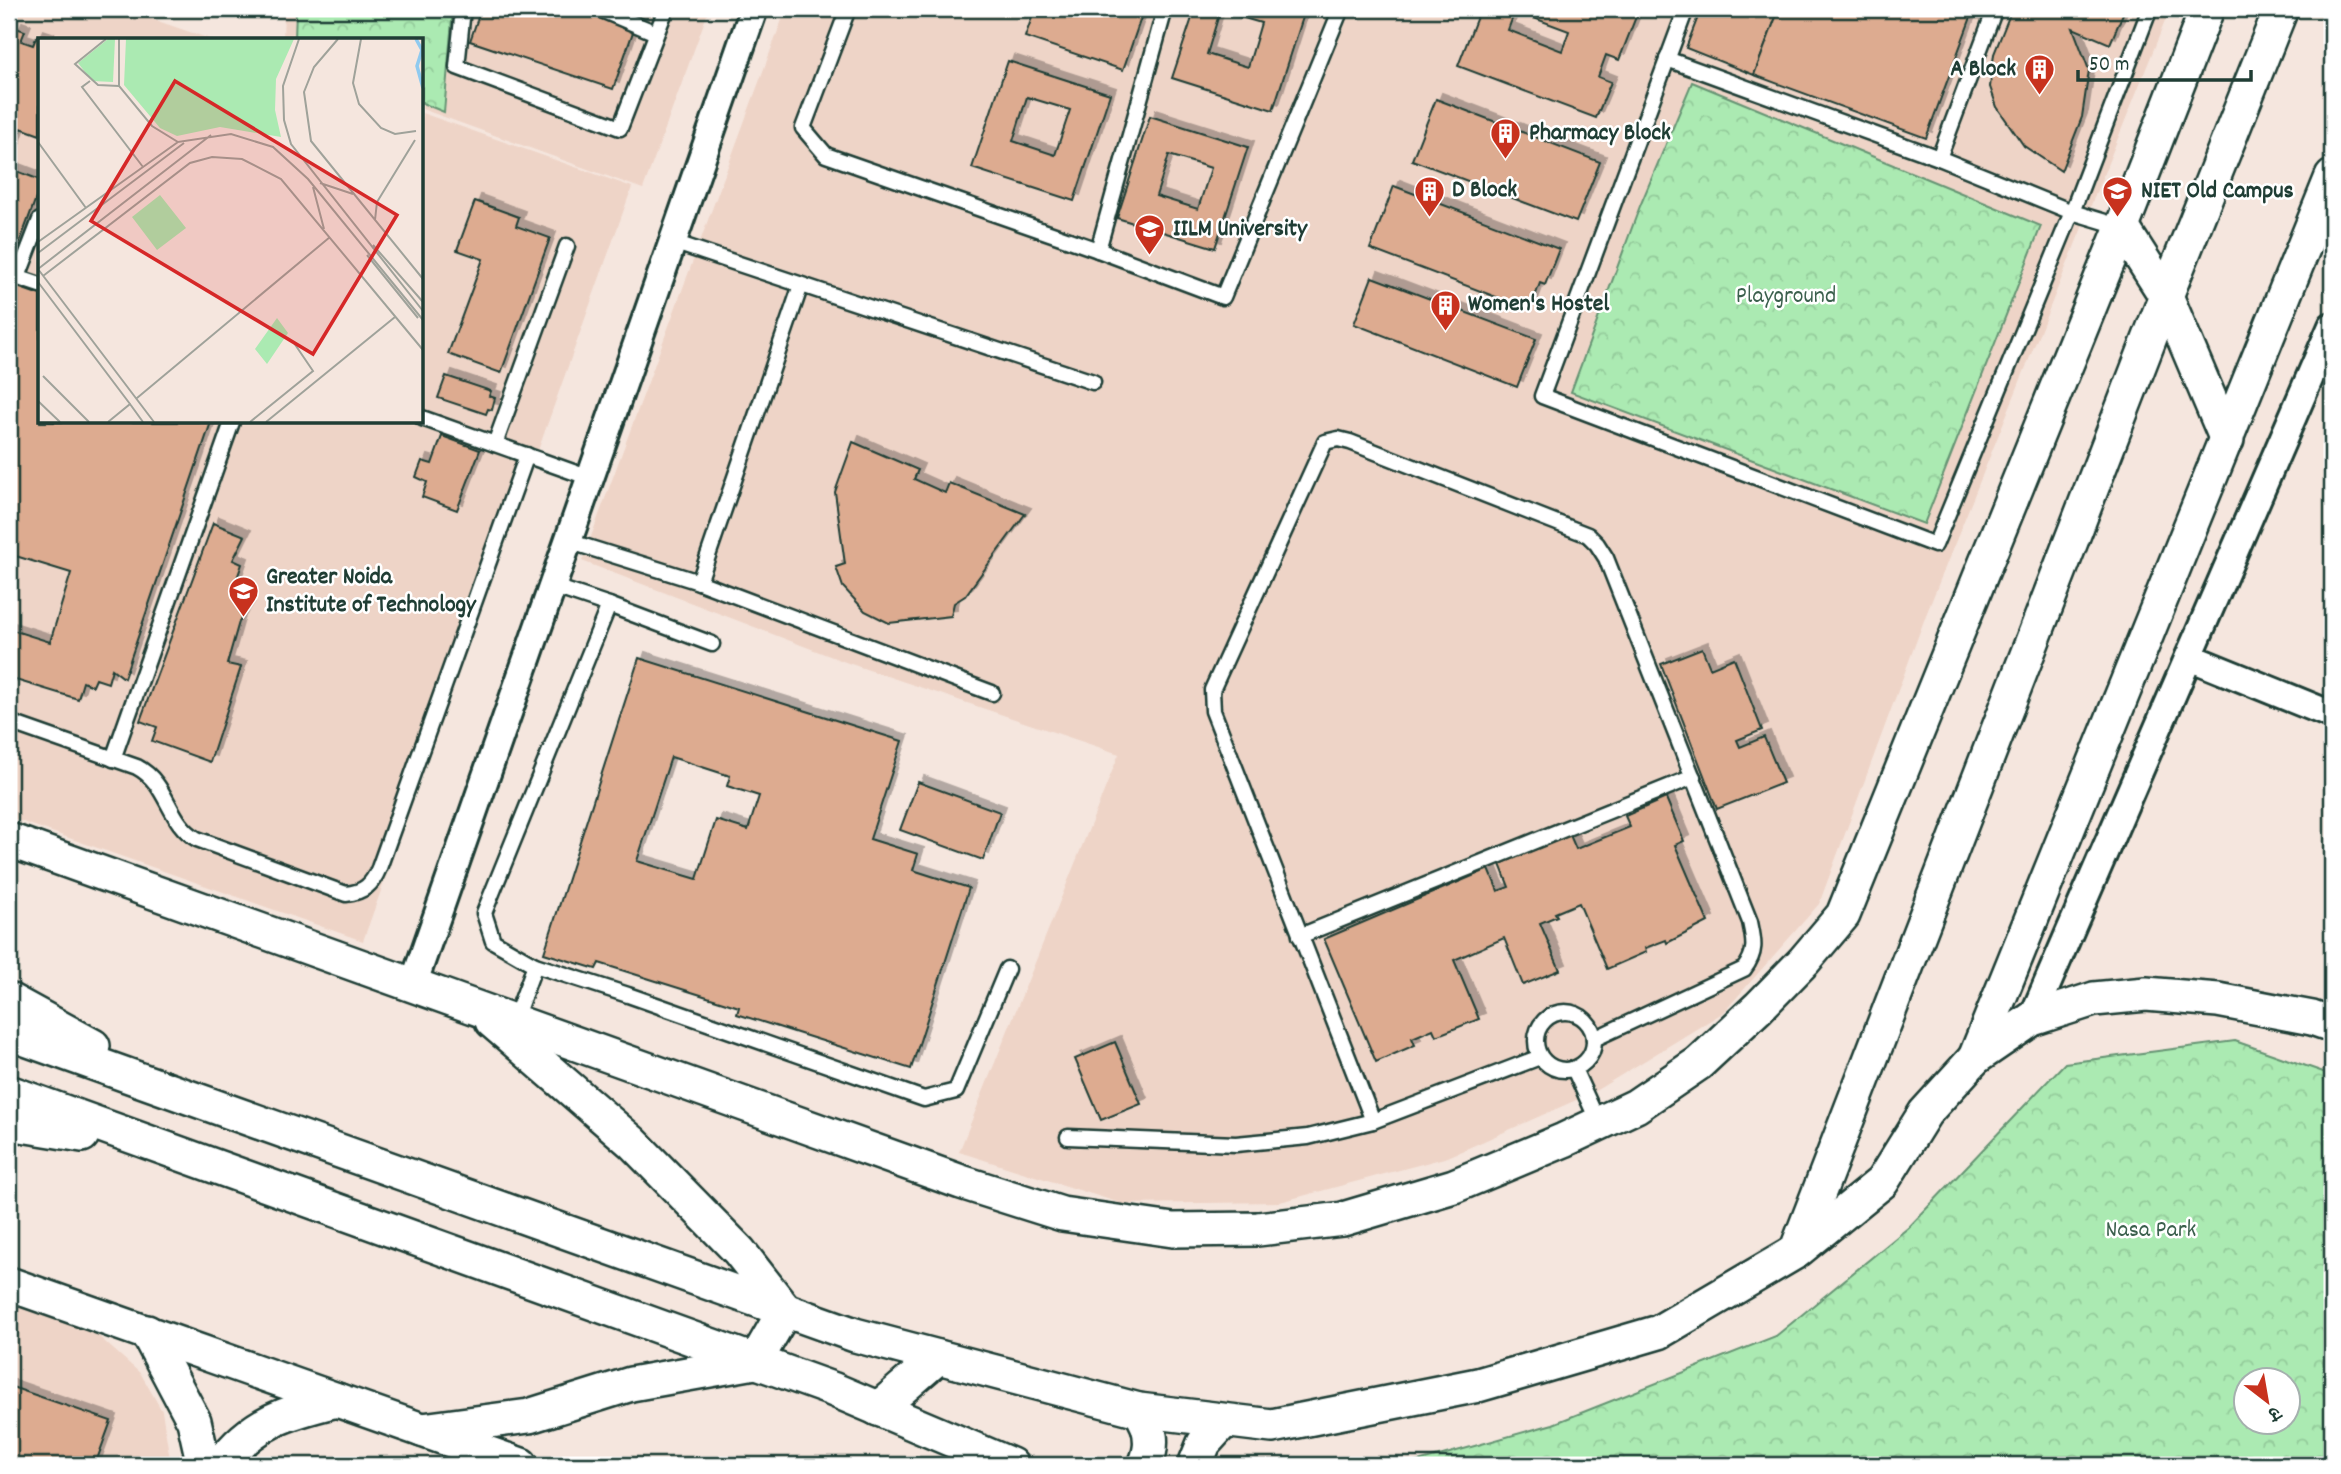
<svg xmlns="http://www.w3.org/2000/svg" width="2341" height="1474" font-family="Dekko,'Playpen Sans Deva',sans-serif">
<defs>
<pattern id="forest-crowns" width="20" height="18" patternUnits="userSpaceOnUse" patternTransform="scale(1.75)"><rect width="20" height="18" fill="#abeab2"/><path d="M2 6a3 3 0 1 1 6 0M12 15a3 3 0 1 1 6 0" fill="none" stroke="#93ca9a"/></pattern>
<filter id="shadow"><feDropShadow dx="6" dy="-6" stdDeviation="0" flood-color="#0004"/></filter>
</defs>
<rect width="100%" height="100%" fill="#f5e6de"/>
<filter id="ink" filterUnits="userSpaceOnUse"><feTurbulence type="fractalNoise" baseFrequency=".0143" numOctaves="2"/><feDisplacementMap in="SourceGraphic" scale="14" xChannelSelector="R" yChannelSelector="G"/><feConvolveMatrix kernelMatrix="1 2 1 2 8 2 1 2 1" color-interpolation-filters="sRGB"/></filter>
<g filter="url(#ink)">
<g fill="#eed4c7">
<path d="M9 9H123L213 40H40V422H422V113L632 187 363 941 9 817Z"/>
<path d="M284 9H709L643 189 422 109V40H283Z"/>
<path d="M786 9H2170L1926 615 1819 904 1724 1012 1592 1093 1448 1157 1280 1202 1123 1204 959 1152 1119 754 848 663 582 561Z"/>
<path d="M9 1302 95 1333 141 1374 162 1411 171 1465H9Z"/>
</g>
<g fill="url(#forest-crowns)" stroke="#659473" stroke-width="2" fill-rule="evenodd">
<path d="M296 9H453L444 112 422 103V40H295Z"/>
<path d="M1692 82 2041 226 1924 524 1571 392 1640 206Z"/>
<path d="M2235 1041 2332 1075V1465H1407L1553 1424 1776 1336 1909 1227 2065 1063ZM2246 1380H2288V1422H2246Z"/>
</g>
<g fill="#ddab90" stroke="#1f3d34" stroke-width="2" fill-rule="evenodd" filter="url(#shadow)">
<path d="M481 9H575L634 29 613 89 470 41Z"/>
<path d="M1035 9H1097L1108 12V9H1144L1123 70 1025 37Z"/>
<path d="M1195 9H1299L1305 11 1273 110 1172 78ZM1220 11 1261 23 1248 67 1207 54Z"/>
<path d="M1480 9H1639L1619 60 1606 55 1598 77 1611 82 1596 118 1458 66ZM1515 11 1569 31 1562 51 1508 30Z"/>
<path d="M1701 9H1779L1754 75 1686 48Z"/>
<path d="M1779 9H1974L1926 138 1754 75Z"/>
<path d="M2012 9H2125L2110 44 2073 28 2089 70 2082 117 2061 171 2024 146 1997 107 1990 87 1994 54Z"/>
<path d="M2151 9H2168L2165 16Z"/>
<path d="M16 28 25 31 21 41 33 45 37 36 49 40H40V135L21 128 9 163V34L13 36Z"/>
<path d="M1008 61 1110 94 1074 201 972 168ZM1027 97 1070 110 1055 155 1013 141Z"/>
<path d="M1436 99 1600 162 1576 222 1412 160Z"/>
<path d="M1150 116 1248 147 1215 248 1117 218ZM1169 155 1211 168 1198 209 1156 196Z"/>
<path d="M9 168 40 180V187L15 255 9 252Z"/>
<path d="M1394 186 1559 249 1545 285 1540 283 1530 310 1370 249Z"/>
<path d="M475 201 519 217 516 226 550 238 501 373 448 354 483 259 457 250Z"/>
<path d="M1372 277 1536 339 1517 387 1354 324Z"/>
<path d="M9 284 40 295V422H211L124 678 112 669 108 683 96 679 93 686 83 682 78 699 9 678V629L50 642 71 573 9 554Z"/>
<path d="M446 376 491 391 489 396 495 398 492 410 488 409 486 414 438 398Z"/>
<path d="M442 436 480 450 457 510 422 497 427 482 416 477 422 461 432 464Z"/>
<path d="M853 442 918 470 914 479 945 493 949 483 1025 514 965 596 954 603 951 616 889 623 865 611 843 587 836 567 845 564 835 492Z"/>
<path d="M213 523 245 536 233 560 242 564 234 587 242 590 237 602 248 608 239 622 227 664 241 667 210 762 152 741 157 727 140 721Z"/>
<path d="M1702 648 1710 668 1734 658 1762 730 1737 740 1740 747 1764 737 1783 783 1717 809 1661 664Z"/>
<path d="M639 658 902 741 870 839 918 854 913 870 969 888 911 1069 737 1014 739 1007 599 963 596 969 544 953ZM671 757 730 776 727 786 759 796 748 830 716 820 697 879 637 861Z"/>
<path d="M918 782 1000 812 983 860 900 830Z"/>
<path d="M1666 798 1684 841 1675 845 1708 922 1667 943 1666 940 1645 948 1646 952 1607 969 1579 903 1555 913 1557 916 1540 923 1560 970 1523 985 1504 938 1454 960 1479 1019 1436 1036 1433 1029 1412 1038 1415 1045 1376 1062 1324 939 1489 869 1498 891 1509 887 1500 864 1570 835 1576 849 1630 827 1625 816Z"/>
<path d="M1115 1042 1141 1104 1101 1120 1075 1059Z"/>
<path d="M9 1386 111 1421 95 1465H9Z"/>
</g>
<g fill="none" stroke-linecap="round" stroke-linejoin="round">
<defs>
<g id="service">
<path d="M463 9 457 67 620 128 666 9"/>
<path d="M599 9 656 33"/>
<path d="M848 9 803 128 826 155 1098 250 1223 297 1341 9"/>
<path d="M1686 9 1542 396 1935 545 2072 212 2149 11 2145 9"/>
<path d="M1667 59 1939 158 2072 212 2122 227"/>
<path d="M1939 158 1995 9"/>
<path d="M673 242 1093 382"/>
<path d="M1098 250 1165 9"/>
<path d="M10 275 40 285"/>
<path d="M18 277 40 220"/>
<path d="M422 418 590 478"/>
<path d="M495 444 567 246"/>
<path d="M568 541 699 582 801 285"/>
<path d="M699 582 992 693"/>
<path d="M552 586 609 605 484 913 493 941 535 965 628 995 924 1099 956 1091 1007 969"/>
<path d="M609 605 712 644"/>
<path d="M9 722 137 767C169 784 167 822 197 839L346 894C364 892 372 885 379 868L527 455"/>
<path d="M113 759 232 422"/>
<path d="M1300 936 1693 777"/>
<circle cx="1565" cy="1041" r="29"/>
<path d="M514 1021 535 965"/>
<path d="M1540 1057 1373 1121 1213 711 1212 690 1325 442 1338 439 1350 442 1588 535 1597 544 1606 558 1750 922C1754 941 1757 952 1744 969L1594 1039"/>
<path d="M1574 1069 1599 1124"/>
<path d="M1068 1137 1236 1144 1308 1137 1373 1121"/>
</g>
<g id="minor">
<path d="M2189 657 2332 715"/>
<path d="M413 985 754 9"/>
<path d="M2032 1019 2332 326"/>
</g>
<g id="tertiary">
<path d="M2122 227 2166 296 2227 440"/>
<path d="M9 840 961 1182 1062 1214 1173 1230 1258 1229 1343 1219 1454 1186 1564 1140 1636 1106 1699 1063 1759 1007 1804 961 1843 915 2122 227 2207 9"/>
<path d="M9 1000 93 1046"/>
<path d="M9 1033 855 1335 1139 1410 1272 1426 1478 1385 1659 1332 1797 1251 1882 1182 1925 1113 1975 1058 2032 1019 2094 999 2146 994 2218 1000 2312 1018 2332 1025"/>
<path d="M1975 1058 2332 177"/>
<path d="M9 1092 832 1389 1011 1465"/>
<path d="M9 1123 82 1135"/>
<path d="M1797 1249 2166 296 2281 9"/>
<path d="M9 1284 521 1465"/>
<path d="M147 1332 194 1421 204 1465"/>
<path d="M878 1409 938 1357"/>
<path d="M1139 1410C1152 1427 1154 1446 1145 1465"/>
<path d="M422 1430 529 1416 631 1384 755 1362 785 1310 739 1251 632 1142 492 1021"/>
<path d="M221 1465C251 1422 288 1412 337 1400"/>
<path d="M1195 1465 1204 1443 1224 1421"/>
</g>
</defs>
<use href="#service" stroke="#1f3d34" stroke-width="19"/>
<use href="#minor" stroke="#1f3d34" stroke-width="32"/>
<use href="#tertiary" stroke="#1f3d34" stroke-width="38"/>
<use href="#service" stroke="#fff" stroke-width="14"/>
<use href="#minor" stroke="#fff" stroke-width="26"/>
<use href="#tertiary" stroke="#fff" stroke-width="33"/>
</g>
</g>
<defs>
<symbol id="building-pin" viewBox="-11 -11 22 30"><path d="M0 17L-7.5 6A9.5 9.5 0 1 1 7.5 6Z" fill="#c8321e" stroke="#fff"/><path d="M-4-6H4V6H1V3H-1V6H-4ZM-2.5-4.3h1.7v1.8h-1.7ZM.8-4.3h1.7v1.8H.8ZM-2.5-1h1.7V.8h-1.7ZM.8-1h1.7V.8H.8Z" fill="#fff"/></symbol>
<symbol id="university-pin" viewBox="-11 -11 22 30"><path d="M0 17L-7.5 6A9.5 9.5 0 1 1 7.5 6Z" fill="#c8321e" stroke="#fff"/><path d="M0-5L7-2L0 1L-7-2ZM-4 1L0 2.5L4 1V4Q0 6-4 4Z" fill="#fff"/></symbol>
</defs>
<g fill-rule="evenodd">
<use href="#building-pin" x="2022" y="52" width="35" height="47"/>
<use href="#building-pin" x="1488" y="116" width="35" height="47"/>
<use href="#building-pin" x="1412" y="174" width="35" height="47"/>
<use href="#university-pin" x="2100" y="174" width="35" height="47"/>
<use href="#university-pin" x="1132" y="212" width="35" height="47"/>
<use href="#building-pin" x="1428" y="288" width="35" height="47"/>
<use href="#university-pin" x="226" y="574" width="35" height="47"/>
</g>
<g text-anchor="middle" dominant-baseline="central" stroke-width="5" stroke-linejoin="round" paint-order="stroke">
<g font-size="24" font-weight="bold" fill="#1f3d34" stroke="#fff" text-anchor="start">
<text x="2016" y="70" text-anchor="end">A Block</text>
<text x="1529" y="134">Pharmacy Block</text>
<text x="1452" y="191">D Block</text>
<text x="2141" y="192">NIET Old Campus</text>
<text x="1173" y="230">IILM University</text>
<text x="1468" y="305">Women's Hostel</text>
<text x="266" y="578">Greater Noida<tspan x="266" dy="28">Institute of Technology</tspan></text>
</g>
<g font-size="24" fill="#3b604d" stroke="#fff">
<text x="1786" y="297">Playground</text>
<text x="2151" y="1231">Nasa Park</text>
</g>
</g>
<g transform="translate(38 38)">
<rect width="385" height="385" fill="#f5e6de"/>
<path d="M70 1H77L75 44 54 43 40 25Z" fill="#abeab2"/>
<path d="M88 1H256L238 41 237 72 243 99 182 89 139 98 122 90 86 47ZM122 157 148 190 119 212 94 179ZM239 280 250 295 229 326 217 311Z" fill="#abeab2"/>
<path fill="none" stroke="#8fcaef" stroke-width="3.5" d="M378 1 384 12 379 28 385 50"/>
<path fill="none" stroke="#9fa29a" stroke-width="2" d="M68 1 37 26 60 47 81 48M81 1V48L114 88 140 104 193 96 235 109 270 141 385 282M261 1 245 48 246 82 253 106 385 273M300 1 276 29 266 54 273 103 385 241M323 1 315 45 321 66 343 90 357 96 378 93M52 43 44 49 105 129M0 104 48 170M282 145 315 156M275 149 286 191M337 182 339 164 377 102M0 204 140 104M335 207 385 264M0 215 146 105M329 217 380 280M0 231 173 97M0 231 116 384M5 238 152 125 174 119 204 121 243 141 385 312M0 244 92 366 70 384M5 338 51 384M99 360 292 199M0 363 22 384M92 366 105 384M212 384 275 333 256 305M228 384 357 279"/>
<path fill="#d62828" fill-opacity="0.15" stroke="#d62828" stroke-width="3.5" d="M137 43 359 177 275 316 53 183Z"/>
<rect width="385" height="385" fill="none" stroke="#1f3d34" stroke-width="3.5"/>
</g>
<rect width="2341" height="1474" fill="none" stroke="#fff" stroke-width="35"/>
<rect x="18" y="18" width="2306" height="1439" fill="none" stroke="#1f3d34" stroke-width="2.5" filter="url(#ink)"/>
<g transform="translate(2267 1401) rotate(149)"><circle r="33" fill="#ffffff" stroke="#a5b1ae" stroke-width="2"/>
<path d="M0-5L12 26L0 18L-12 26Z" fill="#c8321e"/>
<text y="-10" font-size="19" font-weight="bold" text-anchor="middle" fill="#1f3d34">उ</text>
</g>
<path d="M2078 70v10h173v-10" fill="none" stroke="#1f3d34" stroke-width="3.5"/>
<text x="2089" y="70" font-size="21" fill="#1f3d34" stroke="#ffffff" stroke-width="5" paint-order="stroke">50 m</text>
</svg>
